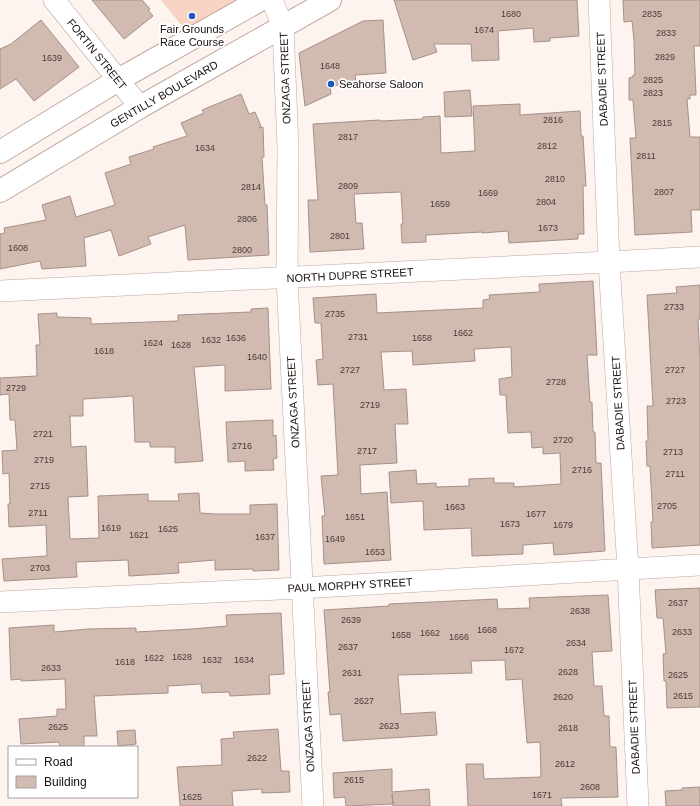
<svg xmlns="http://www.w3.org/2000/svg" width="700" height="806" font-family="Helvetica,sans-serif">
<rect width="100%" height="100%" fill="#fdf3ef"/>
<path fill="#f8d4c5" d="M161 0H238L186 31Z"/>
<g fill="#d1bab0" stroke="#a69087">
<path d="M92 0H142L150 9 148 10 153 16 124 39Z"/>
<path d="M394 0H577L579 36 550 38V41L534 42 533 28 498 31 499 60 472 61 471 44H434L437 52 413 60Z"/>
<path d="M623 0H700V46H694L696 95H690V99H687L690 137H700V210H691L692 232 635 235 630 138H636L633 100H629V78L633 77V75H635L634 40 632 21 624 22Z"/>
<path d="M41 20 79 67 34 101 16 79 0 89V49L11 44Z"/>
<path d="M383 20 386 73 355 75 356 83 330 86 331 94 305 106 299 53 363 21Z"/>
<path d="M470 90 472 116 445 117 444 92Z"/>
<path d="M241 94 249 114 255 112 261 126 259 128 263 127 264 157H262L265 205H267L269 255 188 260 185 225 148 237 151 244 119 256 111 230 84 238 86 266 42 269 40 261 0 269V234L5 233 4 228 46 220 42 205 70 196 76 217 115 205 105 173 131 164 129 157 154 149 153 147 187 136 181 123 204 113 202 110Z"/>
<path d="M520 104V115L580 111 581 136H583L586 186H583L584 234H578V239L509 243 508 231 482 233V232L426 235V242L402 243 401 224H403L401 192 354 194 356 223H362L364 249 310 252 308 200H318L313 124 380 120 381 121 423 119V117L440 116 441 153 475 151 473 106Z"/>
<path d="M593 281 597 355H587L590 403 592 402 593 432H595L596 463H601L605 551 554 555 553 543 523 545V554L472 556 471 528 424 530 423 501 391 503 389 472 416 470 417 484 436 483V487L469 486V479L494 478V483H514V487L561 484 560 453 543 454V447L532 448 531 432 508 433 506 395H500L499 379 512 377 511 347 474 349 475 361 413 365 412 351 381 352 384 390 406 389 408 424H395L397 463 360 465 361 494 387 492 391 560 324 564 322 516H325L321 476 338 475 333 384 318 385 316 360 323 359 321 323H315L313 298 376 294 377 313 483 308V300L490 299 489 295 540 292 539 284Z"/>
<path d="M700 285V319L698 320 700 360V545L652 548 651 522H653L650 466H647L646 441H648L647 406H653L647 295 677 293 676 287Z"/>
<path d="M268 308 271 389 225 391V365L194 367 203 461 175 463V447H150V442H135L133 396 83 399V416H70L71 447 86 446 88 496 68 497 70 539 99 538 98 496 148 494V501H179L178 494 199 493 200 513 215 514H250V505L277 504 279 570 253 571V569L215 570V560L178 563 179 573 129 576 128 560 76 562 77 577 4 581 2 559 47 556 46 525 9 527 8 504H10L9 473 3 474 2 451 17 450 15 420H10L9 394 0 395V378L37 376 36 345H40L38 314 57 313V317L91 318V324L178 321V315L251 312V309Z"/>
<path d="M273 420V436L276 435 277 458 273 459 274 470 245 471V461L228 462 226 422Z"/>
<path d="M700 588V707L667 708 666 681H664L663 654H666L663 618H657L655 590Z"/>
<path d="M608 595 612 651 592 652 594 686H602L604 716H609L610 747H616L618 797 561 798 562 806H468L466 764H483L484 779 541 777 540 742 527 743 522 679 506 680 505 660 471 661 472 673 398 675 401 714 435 712 437 735 343 741 341 714 330 715 328 692H330L324 610 389 606V604L497 599 498 609 530 608 529 598Z"/>
<path d="M281 613 284 674 269 675 270 694 230 696 229 692 202 693 201 684 168 686V693L94 696 97 736H84V747H60L59 742 21 744 19 719 57 716V709H66L65 679 21 681V679L11 680 9 628 54 625V632L88 629 136 628V632L192 629 227 626 226 615Z"/>
<path d="M278 729 281 771H289L290 792 262 793V789L232 791 233 806H180L177 767 222 765 221 739 234 738 233 732Z"/>
<path d="M135 730 136 744 118 746 117 731Z"/>
<path d="M392 769V792L429 789 430 806H393L392 794 393 804 346 806 345 797 334 798 333 773Z"/>
<path d="M700 787V806H666L665 791 682 790V788Z"/>
</g>
<g fill="none" stroke-linecap="round" stroke-linejoin="round">
<defs>
<g id="minor">
<path d="M54 0 140 107"/>
<path d="M272 0 283 27 288 148 287 278 313 806"/>
<path d="M599 0 609 262 628 569 638 806"/>
<path d="M0 291 609 262 700 257"/>
<path d="M0 602 301 588 700 565"/>
</g>
<g id="major">
<path d="M0 152 118 80 260 0"/>
<path d="M0 191 140 107 330 0"/>
</g>
</defs>
<use href="#minor" stroke="#bfa89e" stroke-width="22"/>
<use href="#major" stroke="#bfa89e" stroke-width="24"/>
<use href="#minor" stroke="#fff" stroke-width="21"/>
<use href="#major" stroke="#fff" stroke-width="22"/>
</g>
<g fill="#1f55c1" stroke="#fff" stroke-width="1.5">
<circle cx="192" cy="16" r="4"/>
<circle cx="331" cy="84" r="4"/>
</g>
<g text-anchor="middle" dominant-baseline="central" stroke-width="3.5" stroke-linejoin="round" paint-order="stroke">
<g font-size="9" fill="#473b36">
<text x="511" y="14">1680</text>
<text x="652" y="14">2835</text>
<text x="484" y="30">1674</text>
<text x="666" y="33">2833</text>
<text x="665" y="57">2829</text>
<text x="52" y="58">1639</text>
<text x="330" y="66">1648</text>
<text x="653" y="80">2825</text>
<text x="653" y="93">2823</text>
<text x="553" y="120">2816</text>
<text x="662" y="123">2815</text>
<text x="348" y="137">2817</text>
<text x="547" y="146">2812</text>
<text x="205" y="148">1634</text>
<text x="646" y="156">2811</text>
<text x="555" y="179">2810</text>
<text x="348" y="186">2809</text>
<text x="251" y="187">2814</text>
<text x="664" y="192">2807</text>
<text x="488" y="193">1669</text>
<text x="546" y="202">2804</text>
<text x="440" y="204">1659</text>
<text x="247" y="219">2806</text>
<text x="548" y="228">1673</text>
<text x="340" y="236">2801</text>
<text x="18" y="248">1608</text>
<text x="242" y="250">2800</text>
<text x="674" y="307">2733</text>
<text x="335" y="314">2735</text>
<text x="463" y="333">1662</text>
<text x="358" y="337">2731</text>
<text x="236" y="338">1636</text>
<text x="422" y="338">1658</text>
<text x="211" y="340">1632</text>
<text x="153" y="343">1624</text>
<text x="181" y="345">1628</text>
<text x="104" y="351">1618</text>
<text x="257" y="357">1640</text>
<text x="350" y="370">2727</text>
<text x="675" y="370">2727</text>
<text x="556" y="382">2728</text>
<text x="16" y="388">2729</text>
<text x="676" y="401">2723</text>
<text x="370" y="405">2719</text>
<text x="43" y="434">2721</text>
<text x="563" y="440">2720</text>
<text x="242" y="446">2716</text>
<text x="367" y="451">2717</text>
<text x="673" y="452">2713</text>
<text x="44" y="460">2719</text>
<text x="582" y="470">2716</text>
<text x="675" y="474">2711</text>
<text x="40" y="486">2715</text>
<text x="667" y="506">2705</text>
<text x="455" y="507">1663</text>
<text x="38" y="513">2711</text>
<text x="536" y="514">1677</text>
<text x="355" y="517">1651</text>
<text x="510" y="524">1673</text>
<text x="563" y="525">1679</text>
<text x="111" y="528">1619</text>
<text x="168" y="529">1625</text>
<text x="139" y="535">1621</text>
<text x="265" y="537">1637</text>
<text x="335" y="539">1649</text>
<text x="375" y="552">1653</text>
<text x="40" y="568">2703</text>
<text x="678" y="603">2637</text>
<text x="580" y="611">2638</text>
<text x="351" y="620">2639</text>
<text x="487" y="630">1668</text>
<text x="682" y="632">2633</text>
<text x="430" y="633">1662</text>
<text x="401" y="635">1658</text>
<text x="459" y="637">1666</text>
<text x="576" y="643">2634</text>
<text x="348" y="647">2637</text>
<text x="514" y="650">1672</text>
<text x="182" y="657">1628</text>
<text x="154" y="658">1622</text>
<text x="212" y="660">1632</text>
<text x="244" y="660">1634</text>
<text x="125" y="662">1618</text>
<text x="51" y="668">2633</text>
<text x="568" y="672">2628</text>
<text x="352" y="673">2631</text>
<text x="678" y="675">2625</text>
<text x="683" y="696">2615</text>
<text x="563" y="697">2620</text>
<text x="364" y="701">2627</text>
<text x="389" y="726">2623</text>
<text x="58" y="727">2625</text>
<text x="568" y="728">2618</text>
<text x="257" y="758">2622</text>
<text x="565" y="764">2612</text>
<text x="354" y="780">2615</text>
<text x="590" y="787">2608</text>
<text x="542" y="795">1671</text>
<text x="192" y="797">1625</text>
</g>
<g font-size="11" fill="#19110e" stroke="#fff">
<text x="192" y="29">Fair Grounds<tspan x="192" dy="13">Race Course</tspan></text>
<text x="339" y="84" text-anchor="start">Seahorse Saloon</text>
</g>
<g font-size="11" fill="#19110e" stroke="#fff">
<text transform="translate(97 54) rotate(51)">FORTIN STREET</text>
<text transform="translate(285 78) rotate(-92)">ONZAGA STREET</text>
<text transform="translate(602 79) rotate(-92)">DABADIE STREET</text>
<text transform="translate(164 94) rotate(-30)">GENTILLY BOULEVARD</text>
<text transform="translate(350 275) rotate(-3)">NORTH DUPRE STREET</text>
<text transform="translate(293 402) rotate(-93)">ONZAGA STREET</text>
<text transform="translate(618 403) rotate(-93)">DABADIE STREET</text>
<text transform="translate(350 585) rotate(-3)">PAUL MORPHY STREET</text>
<text transform="translate(308 726) rotate(-93)">ONZAGA STREET</text>
<text transform="translate(634 727) rotate(-92)">DABADIE STREET</text>
</g>
</g>
<rect x="8" y="746" width="130" height="52" fill="#ffffff" stroke="#a3a09f"/>
<rect x="16" y="759" width="20" height="6" fill="#ffffff" stroke="#a3a09f"/>
<text x="44" y="766" font-size="12" fill="#19110e">Road</text>
<rect x="16" y="776" width="20" height="12" fill="#d1bab0" stroke="#a3a09f"/>
<text x="44" y="786" font-size="12" fill="#19110e">Building</text>
</svg>
